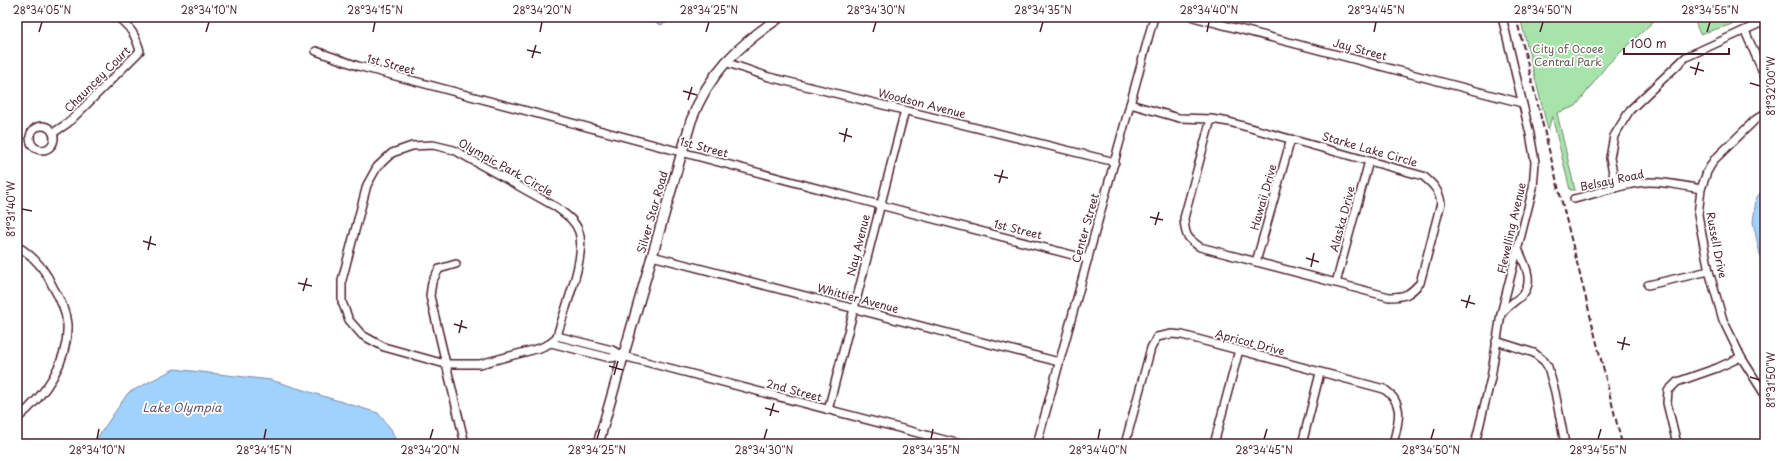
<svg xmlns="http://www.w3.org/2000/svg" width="1782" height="461" font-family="'Playpen Sans',sans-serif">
<rect width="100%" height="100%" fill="#fff"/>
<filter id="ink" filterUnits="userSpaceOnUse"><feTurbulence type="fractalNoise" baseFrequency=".025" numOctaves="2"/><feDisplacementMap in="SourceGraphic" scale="8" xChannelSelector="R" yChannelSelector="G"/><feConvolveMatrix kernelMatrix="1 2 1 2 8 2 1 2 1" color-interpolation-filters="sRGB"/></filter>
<g filter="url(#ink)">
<g fill="#a6e4ac" stroke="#78826c">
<path d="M1520 17H1658L1607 65 1576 106 1557 113 1575 190H1570L1552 116 1548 130Z"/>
<path d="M1693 17H1749L1733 24 1700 34Z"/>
</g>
<g fill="#9fd2fd" stroke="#7d8aa9">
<path d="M647 17H678L675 20 660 25Z"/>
<path d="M1765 185V278L1753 222 1756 199Z"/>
<path d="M174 369 271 380 378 413 391 429 397 444H93L128 393Z"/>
</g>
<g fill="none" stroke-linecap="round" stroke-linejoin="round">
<defs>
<g id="minor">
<path d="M1193 17 1522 103"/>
<path d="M1745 31 1765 77"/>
<path d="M316 51 358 66 880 205 1088 259"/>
<path d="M725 62 769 77 1115 162"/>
<path d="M1130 104 1179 118 1211 119 1229 122 1423 176C1433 184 1439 190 1441 203L1420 283C1409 295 1405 297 1389 297L1200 247C1186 238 1185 234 1184 218L1211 119"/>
<path d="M1765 113 1755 120 1714 160 1707 172 1701 189 1698 215 1709 271 1723 320 1741 357 1765 395"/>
<circle cx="42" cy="138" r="12"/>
<path d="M53 133 68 123 140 51C136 36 130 26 117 17"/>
<path d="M433 145 454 150 556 207C565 214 575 220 579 232 587 256 564 310 557 336L551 343 540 348 480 364H445L384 347 362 335 349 320 342 302V280L367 185 377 167 392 153 412 146Z"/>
<path d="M1616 188 1610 158 1614 136 1630 110 1686 57 1765 21"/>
<path d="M1574 199C1596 194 1627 182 1649 182 1667 182 1684 186 1701 189"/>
<path d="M17 246C34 256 45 269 53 287 59 297 66 312 67 324 69 362 45 395 17 419"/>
<path d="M652 256 1059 362"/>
<path d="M1256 262 1291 139"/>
<path d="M456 264 439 269 432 282 430 296 465 444"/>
<path d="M1336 283 1369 161"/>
<path d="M1648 285 1709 271"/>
<path d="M1503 312C1508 306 1514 302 1520 297 1536 284 1525 264 1518 249"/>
<path d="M557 336 612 350 623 356 960 444"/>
<path d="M1496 341 1534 353 1544 361 1548 367 1555 392 1565 444"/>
<path d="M551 343 610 358 623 356"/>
<path d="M828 410 905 110"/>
<path d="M1037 444 1154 17"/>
<path d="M1125 444 1151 348 1157 337 1172 334 1182 335 1384 389C1406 404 1398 422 1393 444"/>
<path d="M1214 444 1239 350"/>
<path d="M1302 444 1320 373"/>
<path d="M1475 444 1491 378 1501 314 1533 188 1535 162 1530 134 1502 17"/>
<path d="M1677 444 1667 403 1668 391 1677 382 1717 368 1741 357"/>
</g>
<path id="major" d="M598 444 691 121C709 72 738 46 780 17"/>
</defs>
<use href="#minor" stroke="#4a1f2b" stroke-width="10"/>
<use href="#major" stroke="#4a1f2b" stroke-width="12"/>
<use href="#minor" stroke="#fff" stroke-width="7"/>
<use href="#major" stroke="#fff" stroke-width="9"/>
<path stroke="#4a1f2b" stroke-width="2" stroke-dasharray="6 3" stroke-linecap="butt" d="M1516 17 1622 444"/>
</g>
</g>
<path fill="none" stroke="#4a1f2b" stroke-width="1.5" d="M39 32 42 22M206 32 209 22M373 32 375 22M540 32 542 22M706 32 709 22M873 32 876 22M1040 32 1043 22M1207 32 1209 22M1374 32 1376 22M1540 32 1543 22M1707 32 1710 22M527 50 541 53M532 58 536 45M1690 67 1704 71M1695 75 1699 62M1750 83 1760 86M683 91 697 95M688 100 692 87M839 133 852 137M844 142 847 128M994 175 1008 178M999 183 1003 170M22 209 32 211M1150 217 1163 220M1155 225 1159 212M143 241 156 245M148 250 151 236M1306 258 1319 262M1311 267 1314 253M298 283 312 286M303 291 307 278M1461 300 1475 304M1466 308 1470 295M454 324 467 328M459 333 462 320M1617 342 1630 345M1622 350 1625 337M609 366 623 370M614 375 618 361M1750 377 1760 380M765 408 779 412M770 416 774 403M97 439 99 429M264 439 266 429M430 439 433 429M597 439 600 429M764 439 767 429M931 439 933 429M1098 439 1100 429M1264 439 1267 429M1431 439 1434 429M1598 439 1601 429"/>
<g text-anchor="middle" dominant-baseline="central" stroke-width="3.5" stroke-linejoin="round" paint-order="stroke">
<g font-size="11" fill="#665a52" stroke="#fff">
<text x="1568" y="48">City of Ocoee<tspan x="1568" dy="13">Central Park</tspan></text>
</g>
<g font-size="11" fill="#4a1f2b" stroke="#fff">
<text transform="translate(1360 49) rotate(15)">Jay Street</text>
<text transform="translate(391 64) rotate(15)">1st Street</text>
<text transform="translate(97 79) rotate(-45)">Chauncey Court</text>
<text transform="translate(922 103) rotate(14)">Woodson Avenue</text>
<text transform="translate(704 147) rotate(15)">1st Street</text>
<text transform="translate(1370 149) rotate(16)">Starke Lake Circle</text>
<text transform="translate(506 167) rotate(29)">Olympic Park Circle</text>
<text transform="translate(1612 180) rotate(-12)">Belsay Road</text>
<text transform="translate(1263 197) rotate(-74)">Hawaii Drive</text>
<text transform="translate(652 212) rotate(-74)">Silver Star Road</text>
<text transform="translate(1342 219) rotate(-75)">Alaska Drive</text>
<text transform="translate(1085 228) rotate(-74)">Center Street</text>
<text transform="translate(1511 228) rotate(-77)">Flewelling Avenue</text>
<text transform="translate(1018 229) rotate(14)">1st Street</text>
<text transform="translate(858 245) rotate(-76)">Nay Avenue</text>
<text transform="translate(1717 245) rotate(79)">Russell Drive</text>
<text transform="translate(858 298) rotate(15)">Whittier Avenue</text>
<text transform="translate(1250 342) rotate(15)">Apricot Drive</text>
<text transform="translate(794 390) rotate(15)">2nd Street</text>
</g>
<g font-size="12" font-style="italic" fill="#64556a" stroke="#fff">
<text x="182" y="407">Lake Olympia</text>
</g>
</g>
<rect width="1782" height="461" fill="none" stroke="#fff" stroke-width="44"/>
<path d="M1624 48v6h105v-6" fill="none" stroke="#4a1f2b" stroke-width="2"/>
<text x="1630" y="48" font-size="12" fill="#4a1f2b" stroke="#ffffff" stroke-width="3" paint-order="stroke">100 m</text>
<rect x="22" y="22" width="1738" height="417" fill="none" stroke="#4a1f2b" stroke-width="1.5"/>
<g font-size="10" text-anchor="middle" fill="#4a1f2b">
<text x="42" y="14">28°34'05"N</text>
<text x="209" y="14">28°34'10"N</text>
<text x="375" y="14">28°34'15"N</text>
<text x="542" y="14">28°34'20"N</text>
<text x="709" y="14">28°34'25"N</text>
<text x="876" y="14">28°34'30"N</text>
<text x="1043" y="14">28°34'35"N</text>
<text x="1209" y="14">28°34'40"N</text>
<text x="1376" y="14">28°34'45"N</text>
<text x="1543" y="14">28°34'50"N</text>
<text x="1710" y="14">28°34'55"N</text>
<text transform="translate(1771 86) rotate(-90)" y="4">81°32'00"W</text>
<text transform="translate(11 209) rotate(-90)" y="4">81°31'40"W</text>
<text transform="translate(1771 380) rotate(-90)" y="4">81°31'50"W</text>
<text x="97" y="454">28°34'10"N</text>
<text x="264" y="454">28°34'15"N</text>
<text x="430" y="454">28°34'20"N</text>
<text x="597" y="454">28°34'25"N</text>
<text x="764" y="454">28°34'30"N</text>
<text x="931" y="454">28°34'35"N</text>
<text x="1098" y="454">28°34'40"N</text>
<text x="1264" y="454">28°34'45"N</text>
<text x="1431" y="454">28°34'50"N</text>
<text x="1598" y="454">28°34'55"N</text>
</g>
</svg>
